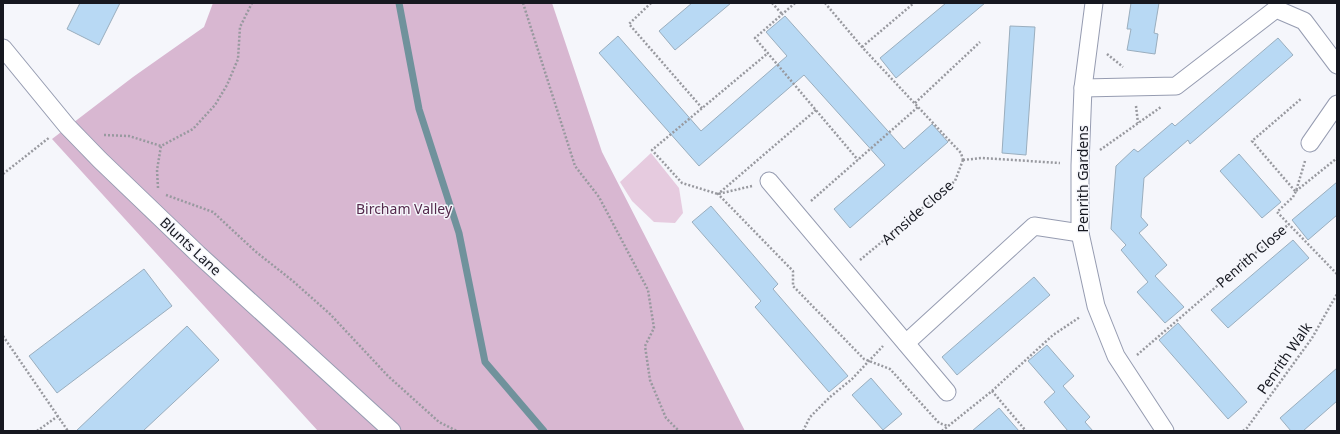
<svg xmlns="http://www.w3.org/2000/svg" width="1340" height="434" font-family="'Noto Sans',sans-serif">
<rect width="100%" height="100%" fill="#f5f6fb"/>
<path fill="#e6cbdf" d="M651 153 679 188 683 213 675 223 654 222 632 201 620 182Z"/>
<path fill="#d8b7d1" d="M213 3H552L602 152 745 431H318L52 139 133 77 204 27Z"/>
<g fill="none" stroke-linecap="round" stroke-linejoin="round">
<path stroke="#70929c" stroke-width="7" d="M399 3 419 109 459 233 485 362 544 431"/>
</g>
<g fill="#b8d9f4" stroke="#9aaebe">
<path d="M80 3H120L99 45 67 29Z"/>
<path d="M692 3H731L675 50 659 31Z"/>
<path d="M946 3H985L896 78 880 58Z"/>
<path d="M1131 3H1159L1154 33 1158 34 1155 54 1127 50 1131 29H1127Z"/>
<path d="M785 16 904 149 932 124 948 142 850 228 834 209 885 165 804 75 699 166 599 53 618 36 701 131 787 56 766 32Z"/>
<path d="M1010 26 1035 27 1026 155 1002 153Z"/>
<path d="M1278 38 1293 55 1190 144 1188 140 1144 178 1141 217 1148 225 1139 233 1167 265 1155 276 1184 307 1165 323 1137 292 1148 282 1121 250 1126 245 1111 229 1116 166 1134 149 1138 152 1172 123 1175 126Z"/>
<path d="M1239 154 1281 202 1262 218 1220 171Z"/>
<path d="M1337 182V215L1308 240 1292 220Z"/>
<path d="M711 206 778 284 773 289 848 376 829 392 755 307 761 301 692 222Z"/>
<path d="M1293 240 1309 258 1228 328 1211 310Z"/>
<path d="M144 269 172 306 57 393 29 356Z"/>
<path d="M1034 277 1050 295 957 375 942 357Z"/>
<path d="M1178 323 1247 402 1228 419 1159 340Z"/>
<path d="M187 326 219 360 143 431H76Z"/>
<path d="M1047 345 1074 376 1063 386 1090 417 1085 422 1093 431H1068L1044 402 1055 392 1028 361Z"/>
<path d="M1337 368V401L1303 431H1291L1280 418Z"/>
<path d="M871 378 902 414 883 430 852 395Z"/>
<path d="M999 408 1019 431H972Z"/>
</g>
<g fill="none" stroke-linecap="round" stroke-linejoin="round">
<defs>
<g id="street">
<path d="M1094 3 1083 88 1080 165V233L1096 306 1116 356 1165 431"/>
<path d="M3 48 67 126 100 160 198 254 392 431"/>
<path d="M1083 88 1176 86 1276 9 1304 21 1337 65"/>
<path d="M1310 143 1337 104"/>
<path d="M769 181 947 392"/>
<path d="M906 343 1034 226 1080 233"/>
</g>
</defs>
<use href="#street" stroke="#969cb1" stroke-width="19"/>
<g stroke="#98999f" stroke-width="2.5" stroke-dasharray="2 2" stroke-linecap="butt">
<path d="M523 3 575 166 599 197 648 290 654 328 645 346 650 380 666 418 679 431"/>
<path d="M651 3 629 24 702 108"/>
<path d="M772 3 782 14"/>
<path d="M795 3 755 38 858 160"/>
<path d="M825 3 862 47 961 153 963 160"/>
<path d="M862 47 914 3"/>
<path d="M1107 54 1123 67"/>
<path d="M915 103 980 42"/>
<path d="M1136 106 1138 123"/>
<path d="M816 110 718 194 793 271V286L864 359 890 369 939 423 948 426"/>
<path d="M104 135 129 136 161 146"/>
<path d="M1100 150 1161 107"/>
<path d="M963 160 982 158 1060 163"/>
<path d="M1305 161 1296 191 1293 197 1277 212 1337 274"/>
<path d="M3 174 50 137"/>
<path d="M752 186 718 194 682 183 652 150 768 53"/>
<path d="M158 188 157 170 161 146 193 129 215 105 227 85 238 59 240 27 252 3"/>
<path d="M1295 191 1252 141 1302 98"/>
<path d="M1296 191 1337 158"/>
<path d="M166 195 213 212 255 251 294 282 330 314 388 376 439 422 457 431"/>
<path d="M811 201 918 107"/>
<path d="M860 260 955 181 963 160"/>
<path d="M3 336 68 431"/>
<path d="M1137 355 1289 224"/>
<path d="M992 391 1026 431"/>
<path d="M37 431 58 416"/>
<path d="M803 431 810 417 830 397 852 379 883 346"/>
<path d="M942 431 992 391 1053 335 1080 317"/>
<path d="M1243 431 1247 428 1312 338 1337 294"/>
</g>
<use href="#street" stroke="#fff" stroke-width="17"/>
</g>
<g text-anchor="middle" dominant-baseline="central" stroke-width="3" stroke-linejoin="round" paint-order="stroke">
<g font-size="14" fill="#161820" stroke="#f5f6fb">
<text transform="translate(1082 179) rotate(-90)">Penrith Gardens</text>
<text transform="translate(917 212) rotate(-41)">Arnside Close</text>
<text transform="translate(191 246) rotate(43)">Blunts Lane</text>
<text transform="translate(1251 256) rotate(-41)">Penrith Close</text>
<text transform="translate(1284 358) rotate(-55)">Penrith Walk</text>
</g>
<g font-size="14" fill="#552a4d" stroke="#f5f6fb">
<text x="404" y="208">Bircham Valley</text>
</g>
</g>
<rect width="1340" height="434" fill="none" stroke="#161820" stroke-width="8"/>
</svg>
